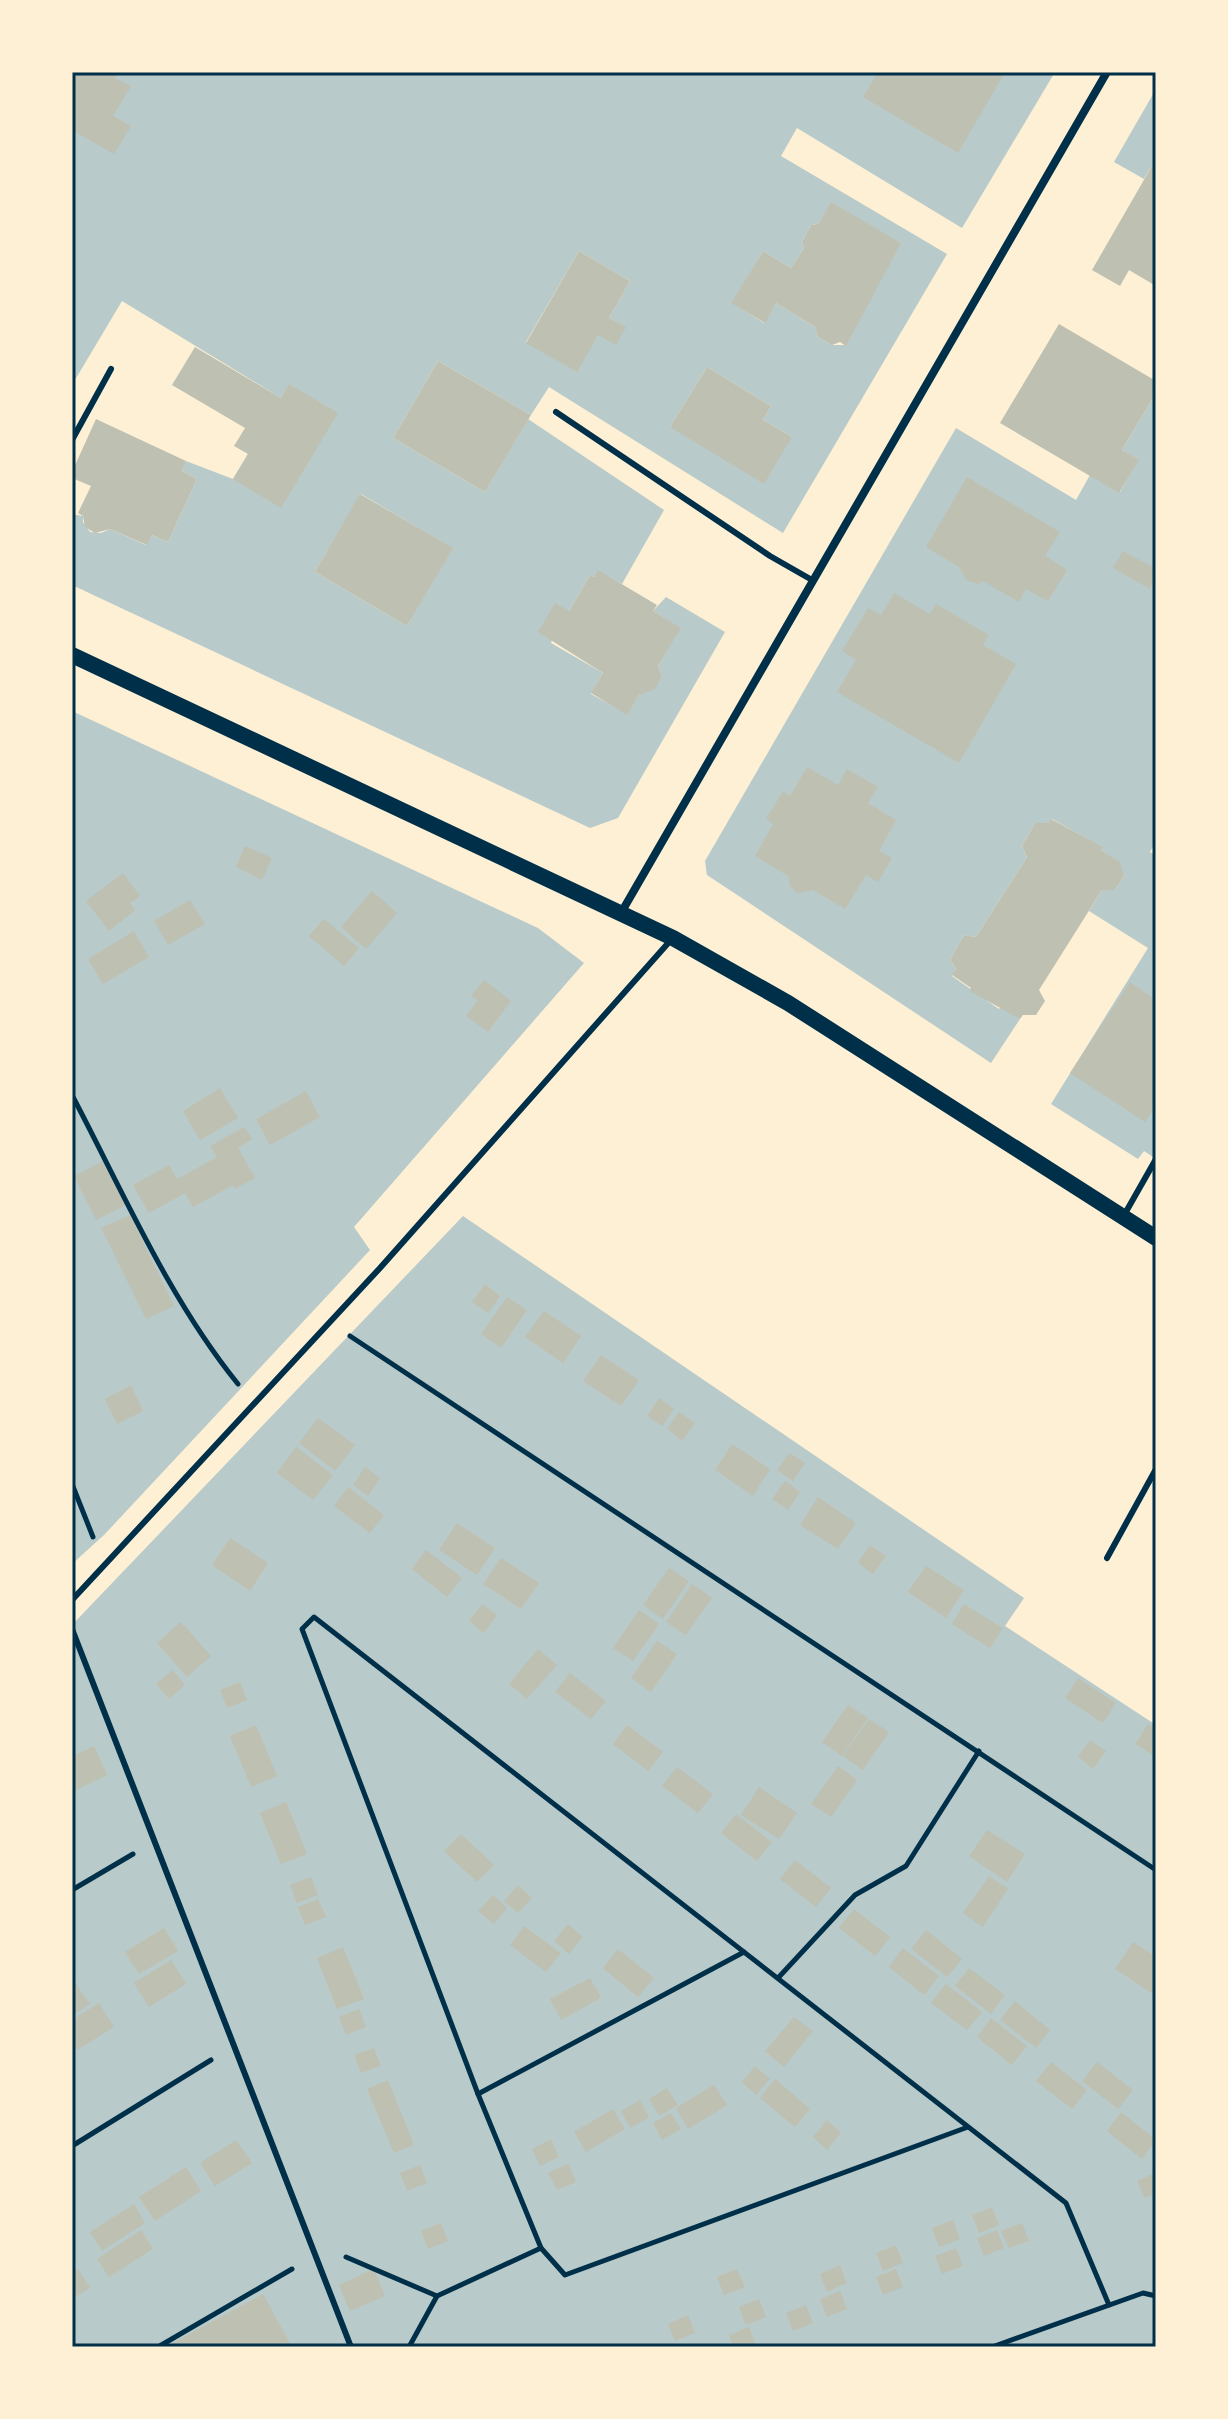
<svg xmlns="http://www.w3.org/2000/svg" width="1228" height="2419" font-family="'PT Sans',sans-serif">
<rect width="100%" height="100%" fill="#fdf0d5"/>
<g fill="#b9caca" fill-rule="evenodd">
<path d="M72 72H1055L962 228 797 128 781 156 947 254 783 533 549 387 531 415 438 361 393 438 485 492 528 419 664 510 622 584 598 571 594 577 590 575 552 640 551 643 603 673 591 694 627 714 639 695 662 676 658 666 680 628 653 611 666 597 725 632 618 818 590 828 72 585V514L83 516V522L90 532 101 533 110 529 146 545 152 535 168 542 197 479 182 471 186 461 233 479 289 385 281 398 122 301 72 385ZM831 203 900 243 846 345H832L818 337 815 327 776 303 764 323 732 303 763 251 791 268 804 248 802 242 811 225 818 224ZM579 251 630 281 609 318 625 327 598 335 576 371 526 342ZM707 367 771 406 763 420 792 437 670 427ZM361 494 452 548 407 626 315 572Z"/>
<path d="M1156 89V159L1144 179 1114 162Z"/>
<path d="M1156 393V841L1150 852 1156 856V1159L1144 1151 1138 1159 1051 1104 1148 948 1089 911 1102 890H1115L1124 876 1119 862 1101 850 1102 847 1052 819 1049 823H1035L1022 846 1027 857 976 937 964 935 950 959 956 969 952 976 999 1009 1001 1006 1020 1019 991 1063 707 875 705 861 956 428 1076 500 1090 475 1120 492 1138 460 1122 450Z"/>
<path d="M72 711 538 928 584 963 354 1227 370 1250 104 1535 72 1564Z"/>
<path d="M463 1216 1024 1598 1005 1626 1156 1725V2347H72V1625Z"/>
</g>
<g fill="#bec0b2">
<path d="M72 72H118L115 78 131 86 113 116 131 126 114 154 72 130Z"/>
<path d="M878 72H1005L958 153 863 97Z"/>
<path d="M1156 159V286L1129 270 1120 286 1092 270Z"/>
<path d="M831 202 901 243 846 346 840 342 832 345 818 337 815 327 776 303 765 323 731 303 763 251 791 268 804 248 802 242 811 225 818 224Z"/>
<path d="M579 251 630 281 609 318 626 327 616 345 598 335 577 372 526 343Z"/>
<path d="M1059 324 1156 381V393L1122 450 1139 460 1119 493 1000 423Z"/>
<path d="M195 347 281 398 289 384 338 413 281 508 233 479 248 454 234 446 245 428 172 385Z"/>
<path d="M438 361 531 415 485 492 393 438Z"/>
<path d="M707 367 771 406 763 420 792 437 764 484 670 427Z"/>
<path d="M96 419 186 461 182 471 197 479 168 542 152 535 147 545 110 529 95 533 85 527 83 516 78 513 91 486 72 478V472Z"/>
<path d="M967 477 1060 532 1045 556 1067 570 1048 601 1026 589 1019 602 983 581 978 584 966 580 959 567 926 547Z"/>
<path d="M360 494 453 548 407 626 315 572Z"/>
<path d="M1123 551 1156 569 1150 589 1113 568Z"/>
<path d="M598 570 657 605 653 611 681 628 658 666 662 676 655 689 639 695 627 715 591 693 603 673 538 632 555 603 569 611 590 575 594 577Z"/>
<path d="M894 593 930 614 936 604 989 635 983 645 1016 664 959 763 837 692 856 660 842 651 868 608 881 615Z"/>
<path d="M807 767 838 785 847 769 878 787 868 803 896 820 879 851 892 858 878 882 866 875 845 909 813 890 797 893 790 886 788 876 755 856 773 824 766 819 783 791 790 796Z"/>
<path d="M1051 819 1103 847 1101 850 1120 862 1124 876 1115 890H1102L1039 990 1045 1001 1036 1015H1023L1020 1019 970 991 971 988 952 975 956 969 950 959 964 935 976 937 1027 857 1022 846 1035 823H1049Z"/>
<path d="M245 846 272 858 262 880 236 867Z"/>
<path d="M123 873 140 896 130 903 135 910 109 931 86 901Z"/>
<path d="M372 891 397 913 366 949 341 927Z"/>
<path d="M190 900 205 924 168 945 154 921Z"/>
<path d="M324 919 359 948 344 966 309 936Z"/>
<path d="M134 931 149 957 103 984 88 959Z"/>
<path d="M484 980 511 1001 488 1032 466 1016 478 1000 471 996Z"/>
<path d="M1130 982 1156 1000V1105L1145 1122 1070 1073Z"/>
<path d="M220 1088 238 1118 200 1140 183 1111Z"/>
<path d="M306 1091 320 1117 270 1145 256 1119Z"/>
<path d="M244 1127 252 1139 238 1148 255 1178 235 1189 233 1185 193 1207 185 1193 149 1213 133 1185 169 1165 177 1179 217 1157 210 1146Z"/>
<path d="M105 1160 128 1204 96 1220 74 1176Z"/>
<path d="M130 1215 174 1306 146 1319 101 1228Z"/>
<path d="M485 1284 500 1296 488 1313 472 1302Z"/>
<path d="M507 1297 527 1310 501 1348 481 1334Z"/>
<path d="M544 1311 581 1336 563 1363 525 1337Z"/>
<path d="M601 1355 639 1380 621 1406 583 1381Z"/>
<path d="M131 1385 143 1411 117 1424 105 1399Z"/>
<path d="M659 1398 674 1409 662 1426 647 1416Z"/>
<path d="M679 1412 695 1423 682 1441 667 1429Z"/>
<path d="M318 1418 355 1445 335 1471 299 1443Z"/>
<path d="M732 1444 770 1469 753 1496 715 1470Z"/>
<path d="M296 1447 333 1475 313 1500 277 1473Z"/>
<path d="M789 1453 805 1463 793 1481 777 1470Z"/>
<path d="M365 1467 380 1478 368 1496 353 1485Z"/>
<path d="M785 1481 800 1492 788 1510 772 1499Z"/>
<path d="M348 1487 384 1515 370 1533 334 1506Z"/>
<path d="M818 1497 856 1523 838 1549 800 1525Z"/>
<path d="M457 1523 495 1548 477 1575 439 1550Z"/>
<path d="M230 1538 268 1563 250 1591 212 1565Z"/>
<path d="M870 1545 886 1556 873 1574 858 1563Z"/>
<path d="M426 1550 462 1578 447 1597 412 1569Z"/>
<path d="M501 1558 539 1583 521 1609 483 1584Z"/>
<path d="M926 1566 964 1590 946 1618 908 1592Z"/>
<path d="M669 1568 689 1581 663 1619 643 1605Z"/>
<path d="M692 1584 712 1598 686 1635 666 1622Z"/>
<path d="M482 1604 497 1615 484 1633 469 1621Z"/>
<path d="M964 1604 1003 1628 990 1648 952 1624Z"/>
<path d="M639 1610 659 1624 633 1661 613 1648Z"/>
<path d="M181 1622 211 1656 187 1677 157 1643Z"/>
<path d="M657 1641 677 1654 651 1692 631 1678Z"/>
<path d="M538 1649 557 1665 527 1699 509 1684Z"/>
<path d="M173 1670 185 1685 169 1699 156 1684Z"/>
<path d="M570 1673 606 1701 591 1719 555 1692Z"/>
<path d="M1078 1678 1116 1703 1103 1723 1065 1698Z"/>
<path d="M240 1682 247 1700 227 1708 220 1690Z"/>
<path d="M848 1705 868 1718 842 1756 822 1742Z"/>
<path d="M869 1719 889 1732 863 1770 843 1756Z"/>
<path d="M1148 1724 1156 1729V1757L1135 1744Z"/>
<path d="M256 1725 277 1776 251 1787 230 1736Z"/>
<path d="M627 1725 663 1752 648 1771 613 1744Z"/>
<path d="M1090 1740 1106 1751 1093 1769 1078 1757Z"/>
<path d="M94 1746 107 1775 72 1792V1756Z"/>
<path d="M838 1766 857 1780 831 1817 811 1804Z"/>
<path d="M677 1767 713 1794 698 1813 662 1786Z"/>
<path d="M759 1787 797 1813 779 1839 741 1815Z"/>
<path d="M286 1802 307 1854 281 1864 260 1813Z"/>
<path d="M736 1814 772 1842 757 1861 721 1833Z"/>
<path d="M987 1830 1025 1854 1007 1882 969 1856Z"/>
<path d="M461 1834 494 1865 477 1882 444 1851Z"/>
<path d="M795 1860 831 1888 816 1907 780 1879Z"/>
<path d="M989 1876 1008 1889 983 1927 963 1913Z"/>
<path d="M311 1877 318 1895 297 1903 290 1885Z"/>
<path d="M518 1885 532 1898 518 1913 504 1901Z"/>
<path d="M493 1895 507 1908 494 1924 478 1911Z"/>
<path d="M318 1899 326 1917 305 1925 298 1907Z"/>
<path d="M854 1909 890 1937 875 1956 839 1928Z"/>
<path d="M568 1924 583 1937 569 1954 554 1941Z"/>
<path d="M524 1926 561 1953 546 1972 510 1945Z"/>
<path d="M164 1928 178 1951 139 1974 125 1952Z"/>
<path d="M926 1930 962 1959 947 1977 911 1949Z"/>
<path d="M1133 1942 1156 1957 1153 1994 1115 1969Z"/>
<path d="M343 1947 364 1999 337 2009 317 1958Z"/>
<path d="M903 1948 939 1976 924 1995 889 1967Z"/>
<path d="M618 1949 654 1978 638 1997 603 1968Z"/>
<path d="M171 1960 186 1984 149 2007 134 1983Z"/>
<path d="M969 1968 1005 1995 991 2014 955 1986Z"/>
<path d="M590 1978 601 1998 561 2020 550 1999Z"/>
<path d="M74 1981 90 2004 72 2016V1983Z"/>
<path d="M946 1984 982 2012 967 2030 931 2003Z"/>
<path d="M1015 2001 1050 2030 1036 2048 1000 2020Z"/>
<path d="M99 2003 114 2027 77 2050 72 2042V2020Z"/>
<path d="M359 2009 366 2027 346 2035 339 2017Z"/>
<path d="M794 2017 813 2031 784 2067 765 2051Z"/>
<path d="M991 2018 1027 2046 1012 2065 977 2037Z"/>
<path d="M374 2048 381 2066 361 2073 354 2055Z"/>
<path d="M1051 2062 1087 2090 1072 2109 1036 2081Z"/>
<path d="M1097 2062 1133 2090 1118 2109 1082 2081Z"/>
<path d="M755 2066 770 2079 756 2095 742 2082Z"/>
<path d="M775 2079 810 2109 795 2127 760 2098Z"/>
<path d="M388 2080 414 2145 394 2153 367 2089Z"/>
<path d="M714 2085 727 2105 688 2129 676 2108Z"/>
<path d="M667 2088 678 2105 659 2116 649 2099Z"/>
<path d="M640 2100 649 2117 630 2128 621 2111Z"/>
<path d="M613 2109 625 2129 586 2152 574 2132Z"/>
<path d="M1121 2112 1156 2140 1142 2159 1107 2131Z"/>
<path d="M671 2113 681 2129 662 2140 653 2123Z"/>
<path d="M827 2120 841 2133 827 2150 813 2137Z"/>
<path d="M551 2139 559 2157 540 2166 532 2149Z"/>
<path d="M236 2140 252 2163 215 2186 200 2163Z"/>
<path d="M568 2164 576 2182 557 2190 548 2173Z"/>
<path d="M420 2165 427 2183 407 2191 400 2173Z"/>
<path d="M186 2167 201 2191 155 2221 139 2197Z"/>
<path d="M1156 2172V2193L1145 2198 1137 2181Z"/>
<path d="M134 2204 145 2223 102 2251 90 2232Z"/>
<path d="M992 2207 999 2225 979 2233 972 2215Z"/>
<path d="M953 2220 960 2239 939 2247 932 2228Z"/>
<path d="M441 2223 448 2241 428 2249 421 2231Z"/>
<path d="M1022 2223 1029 2241 1009 2248 1001 2231Z"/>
<path d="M141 2230 153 2249 109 2277 97 2259Z"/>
<path d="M997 2230 1004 2248 984 2256 977 2238Z"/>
<path d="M896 2245 903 2263 883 2271 876 2253Z"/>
<path d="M956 2248 963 2266 942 2274 935 2256Z"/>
<path d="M840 2265 847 2283 827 2292 820 2274Z"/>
<path d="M78 2269 90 2288 72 2299V2273Z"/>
<path d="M374 2269 385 2296 350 2311 339 2285Z"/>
<path d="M737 2269 745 2287 724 2295 717 2277Z"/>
<path d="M896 2269 903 2287 883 2295 876 2277Z"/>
<path d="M840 2291 847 2309 827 2317 820 2299Z"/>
<path d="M263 2294 292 2347H166Z"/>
<path d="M759 2299 766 2317 746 2325 739 2307Z"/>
<path d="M806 2305 813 2323 793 2331 786 2313Z"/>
<path d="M688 2315 695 2333 675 2341 668 2324Z"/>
<path d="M749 2327 756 2345 733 2347 729 2335Z"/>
</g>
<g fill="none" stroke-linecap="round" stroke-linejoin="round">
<g stroke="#003049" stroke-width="5">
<path d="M72 1095C123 1192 169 1299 238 1384"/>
<path d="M350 1336 1156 1870"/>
<path d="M72 1484 93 1537"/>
<path d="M72 1890 133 1854"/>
<path d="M778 1978 855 1895 906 1866 979 1751"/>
<path d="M478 2094 744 1952"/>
<path d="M72 2146 211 2060"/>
<path d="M541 2248 478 2094 302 1629 314 1617 1066 2203 1109 2305"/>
<path d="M346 2257 437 2296"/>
<path d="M158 2347 292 2269"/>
<path d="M409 2347 437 2296 541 2248 565 2275 968 2127"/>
<path d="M992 2347 1143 2293 1156 2296"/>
</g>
<g stroke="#003049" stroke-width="6">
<path d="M556 412 770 556 812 580"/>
<path d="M72 440 111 369"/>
<path d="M1123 1217 1156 1159"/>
<path d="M1107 1558 1156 1469"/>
<path d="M72 1600 380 1268 670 941"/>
<path d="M72 1629 351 2347"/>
</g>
<path stroke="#003049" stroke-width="8" d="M621 913 1107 72"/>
<path stroke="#003049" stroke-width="16" d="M72 655 673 938 788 1003 1156 1238"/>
</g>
<rect width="1228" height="2419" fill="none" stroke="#fdf0d5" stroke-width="148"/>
<rect x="74" y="74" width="1080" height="2271" fill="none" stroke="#003049" stroke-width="3"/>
</svg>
